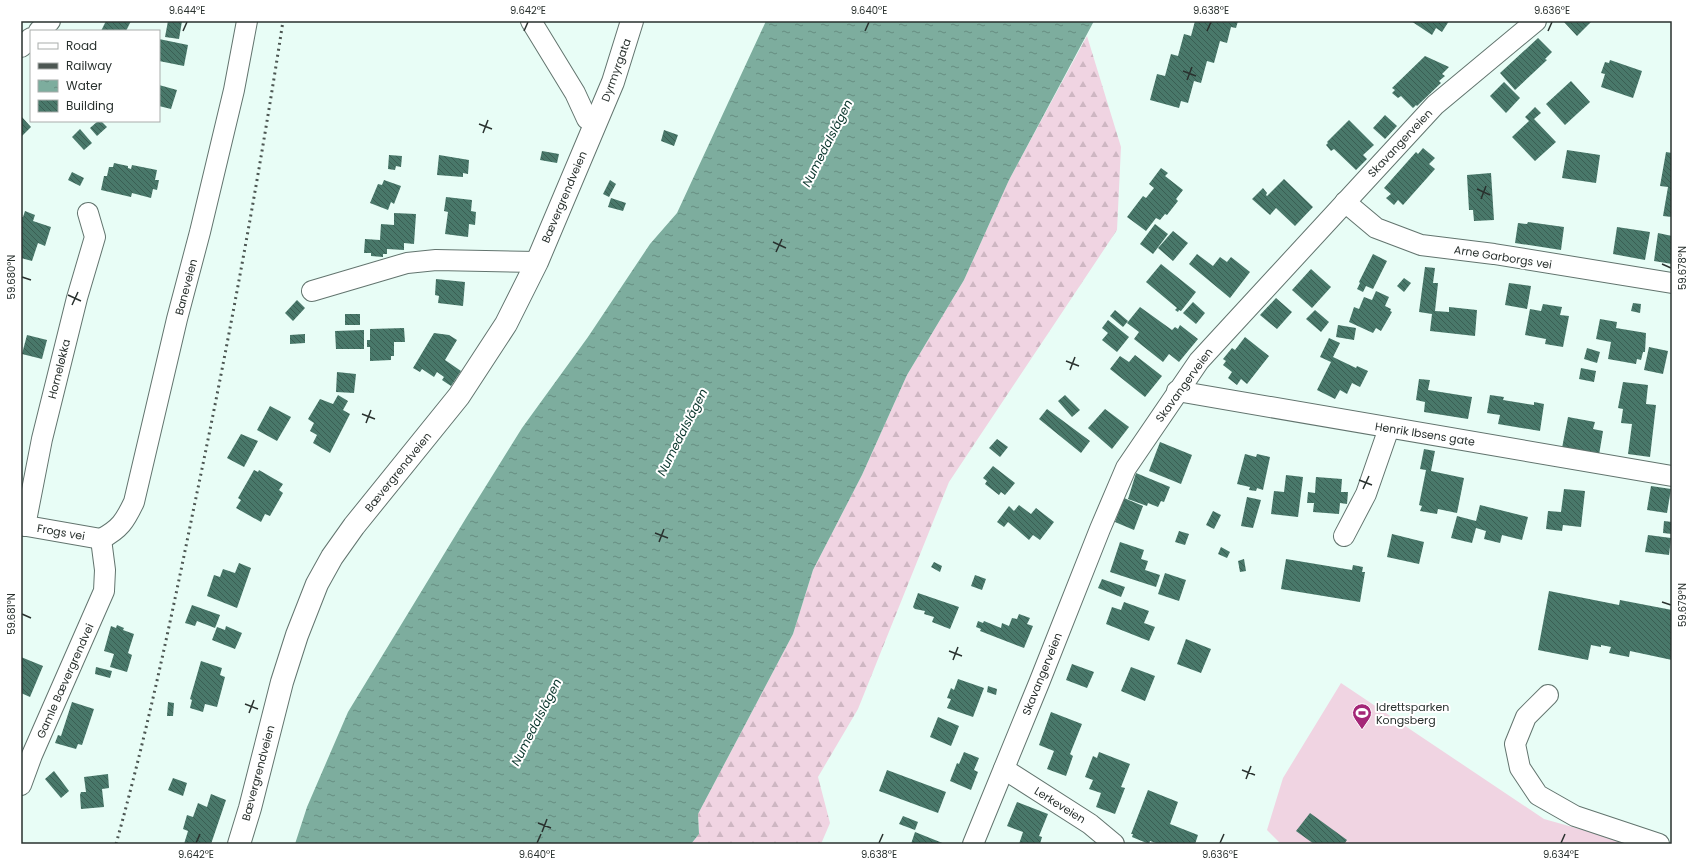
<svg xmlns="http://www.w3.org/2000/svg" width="1693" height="865" font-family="Poppins,sans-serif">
<defs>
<pattern id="forest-firs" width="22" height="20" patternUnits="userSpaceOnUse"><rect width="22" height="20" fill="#f0d4e2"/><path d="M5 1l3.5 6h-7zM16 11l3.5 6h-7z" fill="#ceb6c2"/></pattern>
<pattern id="water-ripples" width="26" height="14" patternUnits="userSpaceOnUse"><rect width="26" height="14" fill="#7dad9e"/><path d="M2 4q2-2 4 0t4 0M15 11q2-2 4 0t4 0" fill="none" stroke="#668d81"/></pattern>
<pattern id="building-back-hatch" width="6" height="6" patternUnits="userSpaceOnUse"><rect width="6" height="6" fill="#49786a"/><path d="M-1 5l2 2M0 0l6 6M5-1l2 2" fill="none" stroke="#3a5e53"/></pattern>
</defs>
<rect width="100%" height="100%" fill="#e8fdf6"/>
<path fill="url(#forest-firs)" d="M1087 36 1121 147 1117 230 949 482 858 709 818 777 830 823 821 844H691L699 834 698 814 793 634 813 570 862 475 907 375 964 280 1009 180Z"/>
<path fill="#f0d4e2" d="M1341 683 1544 819 1633 844H1281L1267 830 1283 778Z"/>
<path fill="url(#water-ripples)" d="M766 21H1094L1009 180 964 280 907 375 862 475 813 570 793 634 698 814 699 834 691 844H295L307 807 348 712 466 518 522 428 588 337 650 244 677 213Z"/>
<g fill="url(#building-back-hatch)">
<path d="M106 21H131L126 31H101Z"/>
<path d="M168 21H182L179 39 165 37Z"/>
<path d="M1195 21H1238L1236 28 1231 27 1227 43 1220 41 1214 63 1207 61 1201 83 1194 81 1188 103 1181 101 1179 108 1150 100 1157 74 1165 76 1171 54 1178 56 1184 34 1191 36Z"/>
<path d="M1411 21H1449L1442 32 1436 28 1432 35Z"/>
<path d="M1563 21H1592L1577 36Z"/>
<path d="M1538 38 1552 52 1545 59 1547 60 1515 90 1500 73Z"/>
<path d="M159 39 188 45 184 66 159 61Z"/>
<path d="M1425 56 1449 67 1442 74 1445 76 1439 81 1441 83 1417 106 1416 105 1413 108 1401 96 1398 98 1392 93 1395 90 1392 88Z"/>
<path d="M1610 60 1642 71 1633 98 1601 87 1605 74 1601 73 1605 62 1609 63Z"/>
<path d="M1571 81 1590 102 1565 125 1546 104Z"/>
<path d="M1504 82 1520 98 1506 113 1490 96Z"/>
<path d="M159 85 177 90 171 109 159 106Z"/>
<path d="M1535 107 1541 113 1534 119 1556 142 1535 161 1512 137 1529 121 1525 117Z"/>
<path d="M1385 115 1397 126 1385 139 1373 128Z"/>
<path d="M21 116 31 127 21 137Z"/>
<path d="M1349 120 1374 145 1363 155 1367 159 1356 170 1334 149 1331 151 1326 145 1328 143 1327 142Z"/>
<path d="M98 121H101L107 127 97 136 90 128Z"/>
<path d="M80 129 92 143 84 150 72 137Z"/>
<path d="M664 130 678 135 674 146 661 141Z"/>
<path d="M1423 148 1435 158 1429 164 1435 169 1403 205 1398 200 1394 205 1386 198 1391 194 1384 188 1416 152 1418 154Z"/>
<path d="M1567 150 1600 155 1596 183 1562 178Z"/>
<path d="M542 151 559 154 557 163 540 160Z"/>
<path d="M1666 152 1672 153V217L1663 216 1668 187 1660 186Z"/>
<path d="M389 155 402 156 401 167 396 166 395 170 388 169Z"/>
<path d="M439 155 469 160 468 174 463 173V177L437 175Z"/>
<path d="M114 163 128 166V168L131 169 132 165 157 170 155 180H159L157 190 153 189 151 198 132 193 131 197 101 190 104 176H107L109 167H113Z"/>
<path d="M1161 168 1168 173 1165 176 1183 190 1176 199 1178 201 1167 215 1165 214 1160 220 1156 218 1146 231 1127 217 1143 196 1146 198 1154 188 1149 184Z"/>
<path d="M72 172 84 178 80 186 68 180Z"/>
<path d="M1491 173 1494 220 1474 221 1473 210H1469L1467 175Z"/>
<path d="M1284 179 1313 207 1295 226 1276 208 1270 215 1252 199 1263 188 1267 193 1266 195 1267 196Z"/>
<path d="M384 180 401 186 394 204 391 202 388 210 370 203 378 184 382 185Z"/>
<path d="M610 180 616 184 609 197 603 194Z"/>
<path d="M446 197 472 200 471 211 476 212 475 225 469 224 468 237 445 234 448 212 444 211Z"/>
<path d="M611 198 626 203 623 211 608 207Z"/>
<path d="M25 211 35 215 33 221 51 227 45 246 38 243 32 261 21 258V217H23Z"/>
<path d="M394 213 416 214 414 244 404 243V250L387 249V254H383V257L371 256V253H364L365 239 380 240 381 224 394 225Z"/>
<path d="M1528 222 1564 227 1561 250 1515 243 1518 223 1527 224Z"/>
<path d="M1155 224 1168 234 1153 254 1140 244Z"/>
<path d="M1617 227 1650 232 1645 260 1613 254Z"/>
<path d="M1173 231 1188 243 1173 261 1158 248Z"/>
<path d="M1658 233 1672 236V264L1654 261Z"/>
<path d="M1197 254 1213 266 1220 257 1227 262 1231 257 1250 272 1230 298 1189 264Z"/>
<path d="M1373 254 1387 261 1373 289 1366 286 1363 292 1357 289 1360 283 1359 282Z"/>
<path d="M1161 264 1196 292 1181 311 1179 310 1178 312 1175 310 1177 308 1146 282Z"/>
<path d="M1425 267 1435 268 1433 283H1438L1435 311 1449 312V307L1477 310 1475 336 1430 331 1432 314 1419 312Z"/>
<path d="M1311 269 1331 287 1312 308 1292 290Z"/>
<path d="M1404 278 1411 283 1404 292 1397 286Z"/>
<path d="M436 279 465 282 463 306 438 303 439 296 435 295Z"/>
<path d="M1509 283 1531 286 1527 309 1505 305Z"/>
<path d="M1376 291 1389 297 1385 306 1391 309 1390 311 1392 312 1381 331 1376 328 1373 333 1349 322 1354 307 1359 309 1364 297 1372 300Z"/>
<path d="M1276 298 1292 312 1277 329 1260 315Z"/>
<path d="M297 300 305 308 293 321 285 313Z"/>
<path d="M1193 302 1205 313 1196 324 1183 313Z"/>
<path d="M1633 303 1641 304 1640 313 1631 311Z"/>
<path d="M1543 304 1562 307 1560 315 1569 316 1563 347 1545 344 1546 339 1525 335 1530 309 1541 311Z"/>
<path d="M1140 307 1172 330 1175 327 1178 329 1180 325 1198 339 1179 362 1169 354 1163 362 1134 339 1139 332 1127 323Z"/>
<path d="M1115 310 1128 321 1123 327 1110 316Z"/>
<path d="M1315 310 1329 322 1321 332 1306 319Z"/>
<rect x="345" y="314" width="15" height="11"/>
<path d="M1600 319 1617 322 1616 328 1646 333 1645 352H1643L1641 360 1637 359 1636 364 1608 359 1611 342 1596 339Z"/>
<path d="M1108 320 1129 337 1117 352 1102 340 1108 333 1102 328Z"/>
<path d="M1338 325 1356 328 1354 340 1336 337Z"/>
<path d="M404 328 405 342H394V356H391V360L370 361V347H367V340H370V329Z"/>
<path d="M364 330V349H336L335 331Z"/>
<path d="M434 333 449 335 457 340 445 360 461 371 451 386 442 380 444 377 437 372 434 377 422 369 420 372 413 368Z"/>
<path d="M305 334V343L290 344V335Z"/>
<path d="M27 335 47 340 42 359 22 354Z"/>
<path d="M1245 337 1269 356 1247 384 1241 379 1237 385 1228 378 1232 372 1223 365 1226 361 1223 359 1232 348 1235 350Z"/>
<path d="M1329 338 1340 343 1333 357 1356 368 1357 366 1368 371 1360 387 1352 383 1347 394 1340 390 1335 399 1317 390 1331 362 1320 357Z"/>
<path d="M1649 347 1668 351 1663 374 1644 370Z"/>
<path d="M1587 348 1600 352 1597 363 1584 359Z"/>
<path d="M1135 355 1162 376 1145 397 1110 369 1120 356 1129 362Z"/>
<path d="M1581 368 1596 371 1594 382 1579 379Z"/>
<path d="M337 372 356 374 354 393 336 392Z"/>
<path d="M1419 379 1430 380 1428 390 1472 397 1468 419 1424 412 1425 402 1416 400Z"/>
<path d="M1623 382 1648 385 1646 404 1656 405 1650 457 1628 454 1632 424 1621 423 1623 409 1618 408Z"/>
<path d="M338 395 348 401 343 410 350 414 330 453 313 443 317 435 310 431 314 423 308 419 320 399 333 404Z"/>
<path d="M1065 395 1080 410 1072 417 1058 401Z"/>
<path d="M1490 395 1504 397 1503 400 1534 405V402L1544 404 1540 431 1498 424 1500 415 1487 413Z"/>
<path d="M270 406 291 417 277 441 257 430Z"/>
<path d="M1047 409 1090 441 1081 453 1039 419Z"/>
<path d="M1105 409 1129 427 1112 449 1088 428Z"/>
<path d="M1568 417 1595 422 1593 429 1603 431 1599 455 1562 448Z"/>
<path d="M241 434 258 441 244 467 227 458Z"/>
<path d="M997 439 1008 447 1000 457 989 448Z"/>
<path d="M1160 442 1192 455 1181 484 1149 471Z"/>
<path d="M1424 449 1435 451 1431 471 1464 478 1457 513 1438 509 1437 514 1420 511 1422 506 1419 505 1426 470 1420 469Z"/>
<path d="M1245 454 1256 457 1257 454 1270 457 1263 490 1257 488 1256 491 1249 490 1250 487 1237 484Z"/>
<path d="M993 466 1015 483 1005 495 1001 492 999 495 985 484 987 481 983 478Z"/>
<path d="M254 470 258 472 259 470 283 484 279 490 283 493 270 516 265 514 261 522 236 508 241 500 238 498Z"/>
<path d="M1136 473 1170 487 1164 502 1161 501 1158 507 1148 503 1147 506 1128 499Z"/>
<path d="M1286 475 1303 477 1298 517 1271 514 1274 491 1284 492Z"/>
<path d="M1316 477 1342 479 1341 492H1348L1347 504 1340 503 1339 514 1313 512 1314 503H1307L1308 492 1315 493Z"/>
<path d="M1651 486 1671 489 1667 513 1647 510Z"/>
<path d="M1564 489 1585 491 1581 527 1563 525 1562 531 1546 529 1548 511 1561 512Z"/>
<path d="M1247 497 1261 500 1253 528 1241 526Z"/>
<path d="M1124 498 1143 506 1134 530 1115 522Z"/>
<path d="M1019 505 1031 514 1036 508 1054 522 1040 540 1033 535 1029 540 1008 522 1004 527 997 522 1009 506 1014 511Z"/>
<path d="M1480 505 1528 517 1522 540 1502 535 1500 543 1484 539 1486 531 1476 528 1472 543 1451 538 1457 516 1476 521Z"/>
<path d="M1213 511 1221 515 1214 529 1206 525Z"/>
<path d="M1664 521 1672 522V534L1663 533Z"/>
<path d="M1179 531 1189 534 1185 545 1175 542Z"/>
<path d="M1392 534 1424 542 1419 564 1387 557Z"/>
<path d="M1648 535 1671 538 1669 555 1645 552Z"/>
<path d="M1120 542 1144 550 1141 559 1148 561 1145 570 1160 575 1156 587 1110 572Z"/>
<path d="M1221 547 1230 552 1227 558 1218 554Z"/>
<path d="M1244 559 1246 571 1240 572 1238 561Z"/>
<path d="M1286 559 1352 570 1353 565 1363 567 1362 572H1365L1360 602 1281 589Z"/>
<path d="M934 562 942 566 940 572 931 567Z"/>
<path d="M239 563 251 568 237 608 207 596 214 575 220 577 223 569 235 573Z"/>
<path d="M1165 573 1186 580 1179 601 1158 594Z"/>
<path d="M975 575 986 579 982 590 971 586Z"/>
<path d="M1102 579 1125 587 1121 597 1098 588Z"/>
<path d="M1549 591 1619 605 1620 600 1672 610V660L1630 651 1629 657 1609 653 1611 647 1601 645V647L1591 645 1588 660 1538 650Z"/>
<path d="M918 593 959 607 950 629 932 622 934 617 924 614 925 611 915 609 913 607Z"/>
<path d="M1124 602 1149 611 1144 623 1155 627 1149 641 1106 624 1112 607 1121 610Z"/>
<path d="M192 605 220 615 215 628 197 621 195 626 185 623Z"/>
<path d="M1019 614 1030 618 1027 624 1033 626 1024 648 980 631 981 629 976 627 978 621 983 623 984 621 1001 628 1002 623 1009 626 1012 618 1017 619Z"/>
<path d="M117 625 124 628 123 630 134 634 128 653 132 655 127 672 110 667 114 654 104 651 111 626 116 628Z"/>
<path d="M226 626 242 633 235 649 212 640 217 627 225 630Z"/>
<path d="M1186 639 1211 649 1201 673 1177 664Z"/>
<path d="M21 657 43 666 30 697 21 693Z"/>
<path d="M201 661 222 668 220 675 225 677 217 707 205 704 203 712 190 708 192 700 190 699Z"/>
<path d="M1072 664 1094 672 1087 688 1066 680Z"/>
<path d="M96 667 112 671 110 678 95 674Z"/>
<path d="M1131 667 1155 676 1145 701 1121 691Z"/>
<path d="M958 679 984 688 973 717 947 708 951 699 947 698 951 688 954 690Z"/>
<path d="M988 686 997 689 996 695 987 692Z"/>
<path d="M72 702 94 709 82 745 78 744 76 749 55 743 58 735 61 736Z"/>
<path d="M168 702 174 703 173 716H167Z"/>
<path d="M1051 712 1082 724 1070 754 1073 756 1066 776 1047 769 1054 751 1039 745Z"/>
<path d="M938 717 959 726 951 746 930 737Z"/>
<path d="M964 752 979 758 974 770 978 772 971 790 950 781 957 763 959 764Z"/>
<path d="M1099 752 1130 764 1121 787 1125 788 1115 814 1096 807 1101 793 1089 789 1093 780 1085 777 1093 756 1097 758Z"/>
<path d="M887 770 946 792 938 813 879 791Z"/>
<path d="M54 771 69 791 61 798 45 779Z"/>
<path d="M108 774 109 788 102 789 104 807 81 809 80 795 81 792H86L84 777Z"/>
<path d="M173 778 187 783 183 796 168 790Z"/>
<path d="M1148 790 1178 802 1170 824 1198 835 1195 844H1159L1150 841 1149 844 1132 837 1133 834H1131Z"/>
<path d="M211 794 226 800 211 844H184L188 831 183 829 187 815 193 817 198 803 207 807Z"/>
<path d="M1017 802 1048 814 1039 836 1042 837 1040 844H1019L1023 832 1007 826Z"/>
<path d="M1310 813 1347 840 1344 844H1314L1296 831Z"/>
<path d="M903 816 918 822 915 830 899 824Z"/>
<path d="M915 832 945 844H911Z"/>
</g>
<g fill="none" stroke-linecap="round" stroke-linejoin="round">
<defs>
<g id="minor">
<path d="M531 21 575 93 587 119"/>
<path d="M39 31 50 21"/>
<path d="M21 47 31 38"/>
<path d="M1345 202 1376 228 1421 245 1494 254 1672 283"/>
<path d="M312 291 407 263 436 260 537 262"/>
<path d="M1177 391 1672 476"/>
<path d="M21 525 101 539"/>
<path d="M25 526 42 439 77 298 95 237 88 213"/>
<path d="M1344 536 1366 494 1389 428"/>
<path d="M101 539C120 529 125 521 134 502L177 319 200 232 234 90 247 21"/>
<path d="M1548 695 1526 717 1515 744 1520 768 1538 795 1575 816 1659 844"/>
<path d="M1004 769 1090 824 1114 844"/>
<path d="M21 785 32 755 104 591 105 570 101 539"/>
<path d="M973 844 1039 683 1100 529 1126 468 1199 361 1435 105 1536 21"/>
</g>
<path id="major" d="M239 844 250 808 282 682 297 635 317 584 332 557 354 526 459 396 506 324 537 262 613 82 632 21"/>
</defs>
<use href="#minor" stroke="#62746e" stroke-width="22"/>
<use href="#major" stroke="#62746e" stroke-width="24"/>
<use href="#minor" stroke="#fff" stroke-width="20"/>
<use href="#major" stroke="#fff" stroke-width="22"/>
<path stroke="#4c5652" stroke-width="3" stroke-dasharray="2 4" stroke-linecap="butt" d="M116 844C147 733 171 620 194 507 228 346 258 184 283 21"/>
</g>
<path fill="none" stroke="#29312e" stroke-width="1.5" d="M183 31 187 22M524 31 528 22M865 31 869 22M1207 31 1211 22M1548 31 1552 22M1183 71 1196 76M1187 80 1192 67M479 124 492 129M483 133 488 120M1477 189 1490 195M1481 199 1486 186M773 242 786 248M776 252 782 239M1662 264 1671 268M22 277 31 280M68 295 81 301M72 305 78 292M1066 361 1079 366M1070 370 1075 357M362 414 375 419M366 423 371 410M1359 480 1372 485M1363 489 1369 476M655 533 668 538M659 542 664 529M1662 602 1671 605M22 614 31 618M949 651 962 656M953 660 958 647M245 704 258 709M249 713 254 700M1242 770 1255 775M1246 779 1251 766M538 823 551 828M542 832 547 819M196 843 200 834M537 843 541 834M879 843 883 834M1220 843 1224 834M1561 843 1565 834"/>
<defs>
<symbol id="stadium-pin" viewBox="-11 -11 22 30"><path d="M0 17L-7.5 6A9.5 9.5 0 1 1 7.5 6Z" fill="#a42677" stroke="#fff"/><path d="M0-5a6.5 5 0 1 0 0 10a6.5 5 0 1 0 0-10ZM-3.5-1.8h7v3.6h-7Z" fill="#fff"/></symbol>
</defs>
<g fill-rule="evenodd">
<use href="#stadium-pin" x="1351" y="702" width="22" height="30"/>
</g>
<g text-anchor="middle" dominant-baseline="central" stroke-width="4" stroke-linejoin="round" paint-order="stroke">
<g font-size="11" fill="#29312e" stroke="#fff">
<text transform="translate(616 70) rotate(-70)">Dyrmyrgata</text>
<text transform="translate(1400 143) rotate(-47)">Skavangerveien</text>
<text transform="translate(564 197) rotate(-67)">Bævergrendveien</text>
<text transform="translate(1503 257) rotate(9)">Arne Garborgs vei</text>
<text transform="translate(186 287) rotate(-75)">Baneveien</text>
<text transform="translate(59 369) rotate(-76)">Horneløkka</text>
<text transform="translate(1184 385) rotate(-54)">Skavangerveien</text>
<text transform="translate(1425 434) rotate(9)">Henrik Ibsens gate</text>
<text transform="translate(398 472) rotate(-51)">Bævergrendveien</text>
<text transform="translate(61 532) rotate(10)">Frogs vei</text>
<text transform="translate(1042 674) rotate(-68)">Skavangerveien</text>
<text transform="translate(65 681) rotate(-66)">Gamle Bævergrendvei</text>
<text transform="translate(258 773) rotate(-75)">Bævergrendveien</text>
<text transform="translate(1060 805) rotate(32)">Lerkeveien</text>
</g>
<g font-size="11" fill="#29312e" stroke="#fff" text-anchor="start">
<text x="1376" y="707">Idrettsparken<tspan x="1376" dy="13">Kongsberg</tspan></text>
</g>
<g font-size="12" font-style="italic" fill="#09362c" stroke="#fff">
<text transform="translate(827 143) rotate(-63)">Numedalslågen</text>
<text transform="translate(682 432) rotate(-63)">Numedalslågen</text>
<text transform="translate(536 722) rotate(-63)">Numedalslågen</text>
</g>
</g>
<rect width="1693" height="865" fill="none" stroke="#ffffff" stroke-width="44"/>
<rect x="30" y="30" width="130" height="92" fill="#ffffff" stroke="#a9adab"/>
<rect x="38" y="43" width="20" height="6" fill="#ffffff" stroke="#a9adab"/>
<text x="66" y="50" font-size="12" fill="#29312e">Road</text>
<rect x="38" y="63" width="20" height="6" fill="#4c5652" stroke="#a9adab"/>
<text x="66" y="70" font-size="12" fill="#29312e">Railway</text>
<rect x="38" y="80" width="20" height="12" fill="url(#water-ripples)" stroke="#a9adab"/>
<text x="66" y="90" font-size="12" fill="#29312e">Water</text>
<rect x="38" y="100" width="20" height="12" fill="url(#building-back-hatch)" stroke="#a9adab"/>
<text x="66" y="110" font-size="12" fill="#29312e">Building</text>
<rect x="22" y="22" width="1649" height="821" fill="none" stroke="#29312e" stroke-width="1.5"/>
<g font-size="10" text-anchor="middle" fill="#29312e">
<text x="187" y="14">9.644°E</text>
<text x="528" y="14">9.642°E</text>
<text x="869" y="14">9.640°E</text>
<text x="1211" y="14">9.638°E</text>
<text x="1552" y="14">9.636°E</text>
<text transform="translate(1682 268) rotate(-90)" y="4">59.678°N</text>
<text transform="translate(11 277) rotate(-90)" y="4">59.680°N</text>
<text transform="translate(1682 605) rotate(-90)" y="4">59.679°N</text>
<text transform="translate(11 614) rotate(-90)" y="4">59.681°N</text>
<text x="196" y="858">9.642°E</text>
<text x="537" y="858">9.640°E</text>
<text x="879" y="858">9.638°E</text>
<text x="1220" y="858">9.636°E</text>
<text x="1561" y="858">9.634°E</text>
</g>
</svg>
